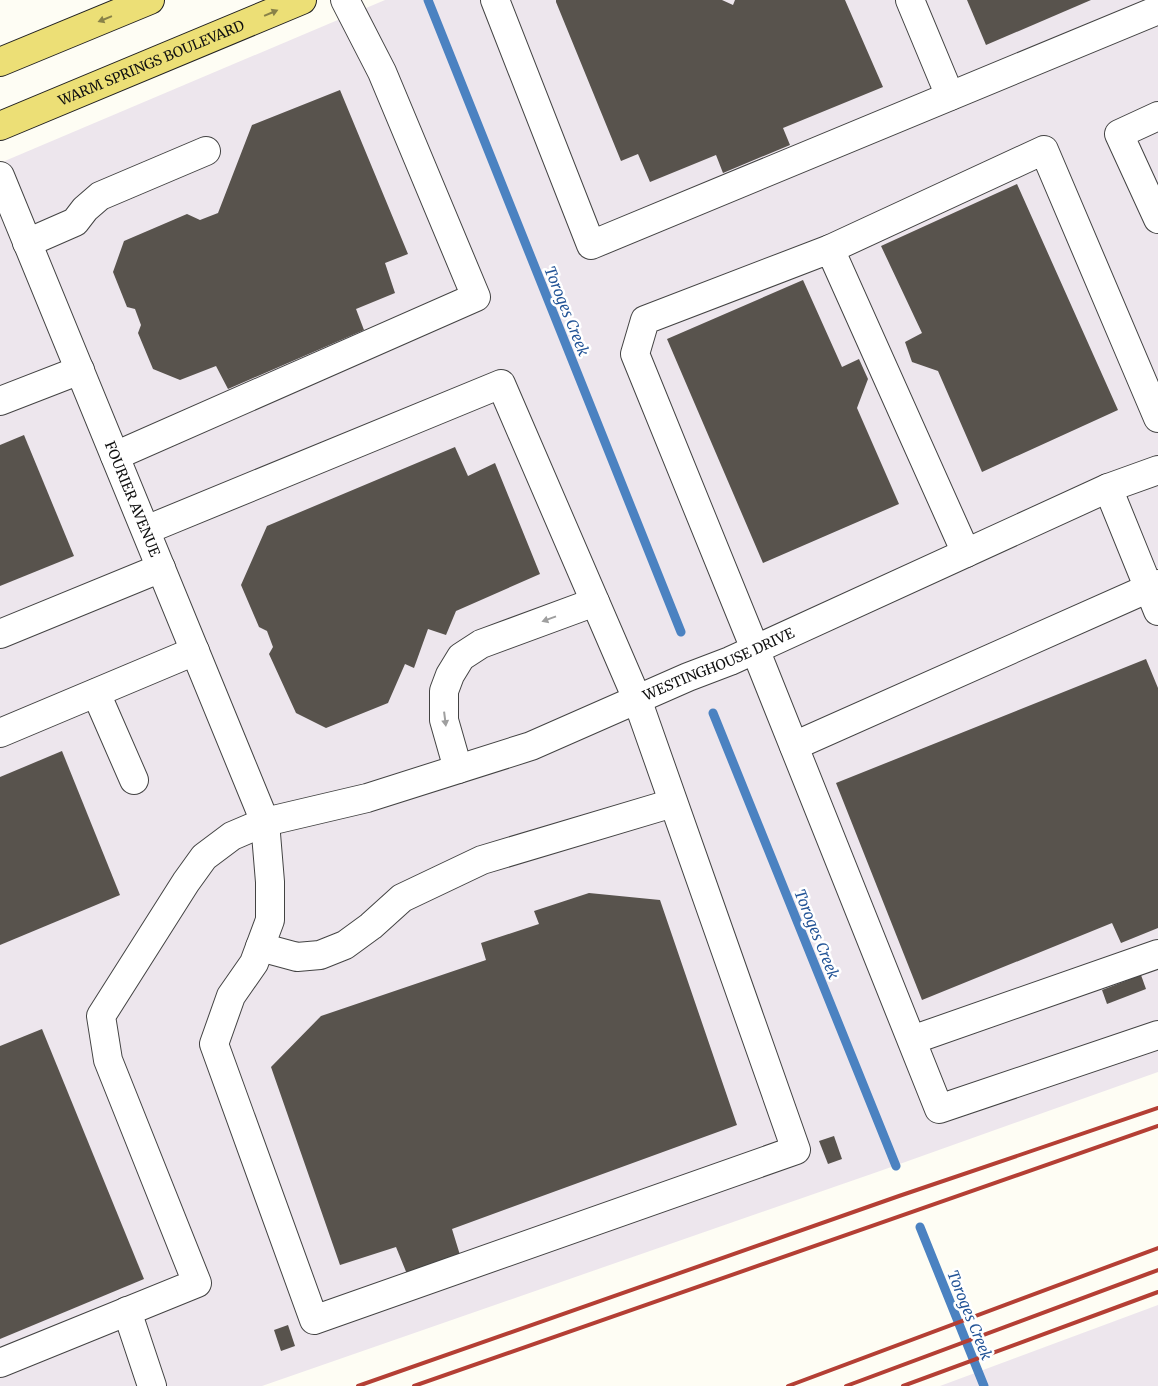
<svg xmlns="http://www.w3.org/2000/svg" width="1158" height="1386" font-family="Merriweather,serif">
<rect width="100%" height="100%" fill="#fefdf4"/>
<g fill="#ede6ed">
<path d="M385 0H1158V1072L880 1171 262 1386H0V163Z"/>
<path d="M1158 1305V1386H940L967 1376Z"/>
</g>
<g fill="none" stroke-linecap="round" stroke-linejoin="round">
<g stroke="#4b82c1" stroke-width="9">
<path d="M428 0 681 632"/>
<path d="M713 713 896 1166"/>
<path d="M920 1227 984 1386"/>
</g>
</g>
<g fill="#58534d">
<path d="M556 0H722L733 5 735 0H845L883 87 783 128 790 145 723 173 716 155 650 182 638 154 621 161 556 2Z"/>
<path d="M967 0H1091L986 45Z"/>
<path d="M340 90 408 254 385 263 395 293 356 309 364 330 228 389 216 366 180 380 153 369 138 333 141 325 135 309 127 307 113 272 124 241 187 214 200 220 218 213 252 125Z"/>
<path d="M1017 184 1118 410 982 472 938 371 912 362 905 342 922 333 881 246Z"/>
<path d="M803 280 842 367 859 359 868 379 857 408 899 504 763 563 667 339Z"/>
<path d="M24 435 74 556 0 586V445Z"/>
<path d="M455 447 468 476 495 463 540 574 456 611 446 635 428 629 414 668 405 664 388 703 326 728 296 713 269 654 273 647 267 631 259 627 241 585 267 526Z"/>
<path d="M1146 659 1158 688V928L1121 943 1112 923 922 1000 836 783Z"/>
<path d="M62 751 120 895 0 945V777Z"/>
<path d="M589 893 660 900 737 1125 452 1229 460 1255 407 1274 396 1247 340 1265 271 1067 321 1016 486 960 481 943 539 924 534 911Z"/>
<path d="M1141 975 1146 989 1107 1004 1102 990Z"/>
<path d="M42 1029 144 1279 0 1339V1046Z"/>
<path d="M834 1136 842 1159 828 1164 819 1141Z"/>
<path d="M288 1325 295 1346 281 1351 274 1330Z"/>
</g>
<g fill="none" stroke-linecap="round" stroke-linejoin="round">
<defs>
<g id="minor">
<path d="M495 0 591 245 1158 10"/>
<path d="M910 0 950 96"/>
<path d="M1158 116 1119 134 1158 219"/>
<path id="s1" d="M0 176 265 822 270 882V920L254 963 231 996 214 1044 314 1320 796 1150 637 699 501 384 146 530"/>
<path d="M27 243 75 222 85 209 100 196 206 151"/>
<path d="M830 249 1044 150 1158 418"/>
<path d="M0 401 80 370"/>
<path d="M115 456 476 297 382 72 345 0"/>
<path d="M1108 488 1158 611"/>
<path d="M966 553 830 249 645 320 635 354 755 649 939 1109 1158 1035"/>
<path d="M0 634 161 568"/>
<path d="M96 693 134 780"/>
<path d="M0 733 195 651"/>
<path d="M794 746 1158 584"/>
<path d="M458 769 444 720V691L450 675 461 657 481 644 595 602"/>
<path d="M260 947 297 957 320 955 345 945 371 926 402 898 482 860 673 803"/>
<path d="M912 1040 1158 954"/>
<path d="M127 1311 152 1386"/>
<path id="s2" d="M0 1363 197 1283 108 1060 101 1016 186 882 204 857 232 836 265 822 367 798 531 746 688 677 730 661 1108 488 1158 470"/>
</g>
<g id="major">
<path d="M0 62 150 0"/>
<path id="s3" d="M0 126 302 0"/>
</g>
</defs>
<use href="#minor" stroke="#434343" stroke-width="30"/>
<use href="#major" stroke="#212121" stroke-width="30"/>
<use href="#minor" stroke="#fff" stroke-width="28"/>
<use href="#major" stroke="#ecdf76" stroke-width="28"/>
<g stroke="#b43f34" stroke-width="4">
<path d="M358 1386 899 1196 1158 1108"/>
<path d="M414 1386 1158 1126"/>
<path d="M788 1386 1158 1248"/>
<path d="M846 1386 1158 1270"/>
<path d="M903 1386 1158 1292"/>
</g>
</g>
<defs><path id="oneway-solid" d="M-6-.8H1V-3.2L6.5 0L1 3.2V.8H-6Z" transform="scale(1.25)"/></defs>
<g fill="#898248">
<use href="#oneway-solid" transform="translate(271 13) rotate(-23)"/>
<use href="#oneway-solid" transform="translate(105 19) rotate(158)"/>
</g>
<g fill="#9f9f9f">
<use href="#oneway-solid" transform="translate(549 619) rotate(160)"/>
<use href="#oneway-solid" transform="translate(445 719) rotate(83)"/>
</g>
<g text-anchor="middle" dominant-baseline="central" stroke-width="5" stroke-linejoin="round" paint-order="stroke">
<g font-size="14" fill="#101010" stroke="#fff">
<text stroke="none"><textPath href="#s3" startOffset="164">WARM SPRINGS BOULEVARD</textPath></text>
<text stroke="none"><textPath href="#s1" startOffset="349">FOURIER AVENUE</textPath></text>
<text stroke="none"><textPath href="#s2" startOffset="1239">WESTINGHOUSE DRIVE</textPath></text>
</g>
<g font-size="15" font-style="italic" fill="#245597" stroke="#fff">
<text transform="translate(567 311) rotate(68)">Toroges Creek</text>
<text transform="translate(817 934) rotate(68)">Toroges Creek</text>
<text transform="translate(970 1315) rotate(68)">Toroges Creek</text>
</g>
</g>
</svg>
